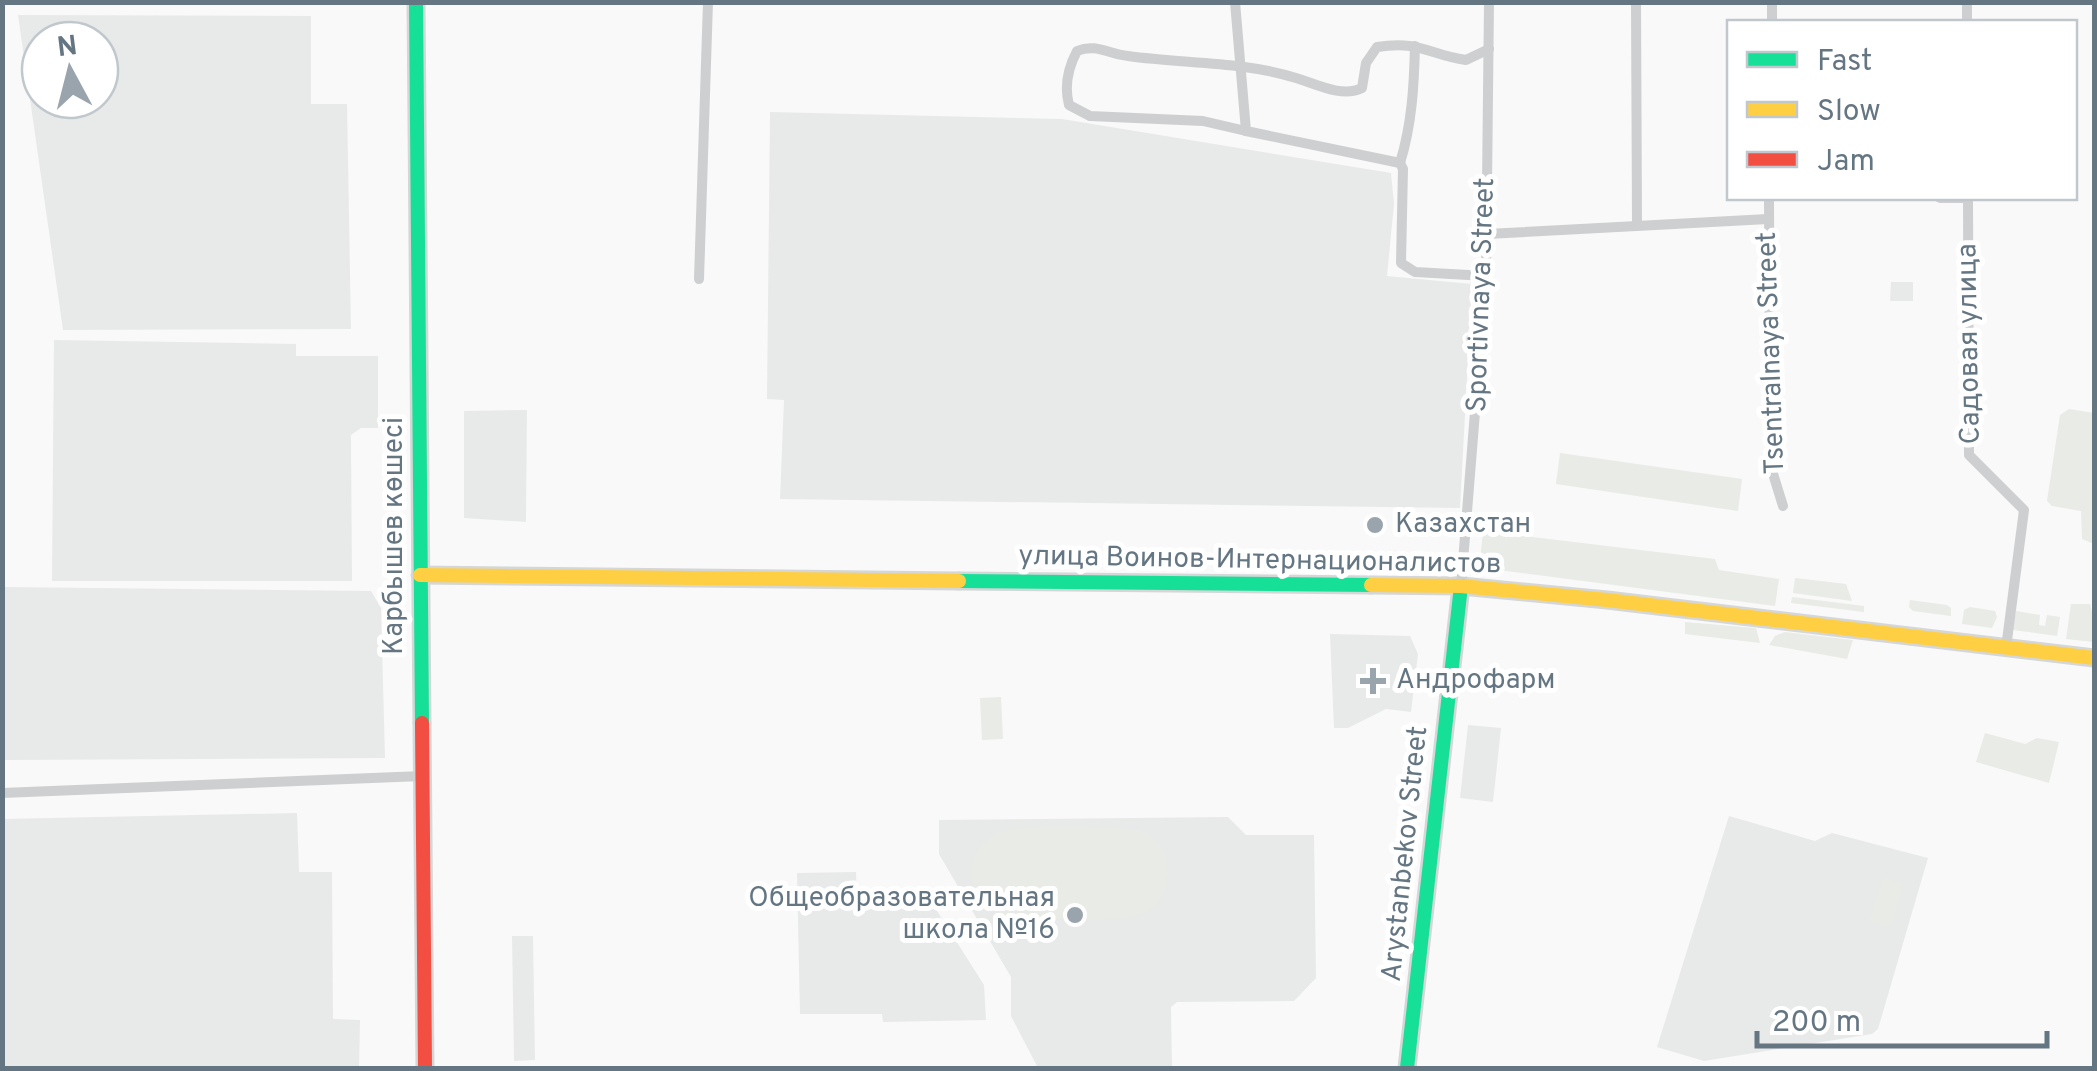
<svg xmlns="http://www.w3.org/2000/svg" width="2097" height="1071" font-family="Overpass,sans-serif">
<rect width="100%" height="100%" fill="#f9f9f9"/>
<g fill="#e8e9e9" fill-rule="evenodd">
<path d="M18 15 311 16V104H347L351 329 63 330ZM40 40H100V100H40Z"/>
<path d="M770 112 1062 119 1391 173 1394 204 1387 276 1472 284 1460 508 780 499 784 400 767 399Z"/>
<path d="M1891 282H1913V301H1890Z"/>
<path d="M54 340 296 344V356H378V428H361L351 435 352 581H52Z"/>
<path d="M527 410 526 522 464 518V411Z"/>
<path d="M3 587 371 591 381 608 385 758 3 760Z"/>
<path d="M1330 634 1410 636 1418 654 1411 712 1386 709 1348 728H1334Z"/>
<path d="M1468 725 1501 728 1493 802 1460 798Z"/>
<path d="M297 813 299 872H332L333 1019 360 1020 359 1068H3V819Z"/>
<path d="M1729 816 1815 841 1832 833 1928 858 1878 1029 1872 1034 1704 1061 1657 1047Z"/>
<path d="M1228 817 1246 835H1314L1316 978 1294 1001 1177 1002 1171 1007 1172 1068H1038L1011 1016V977L939 854V820Z"/>
<path d="M856 872 857 894 925 892 984 985 986 1020 883 1022 882 1014H800L797 873Z"/>
<path d="M512 936H533L535 1060 514 1061Z"/>
</g>
<g fill="#e8ebe6">
<path d="M2069 409 2094 413V544L2082 539 2081 511 2052 506 2047 501 2060 415Z"/>
<path d="M1560 453 1742 479 1738 511 1556 484Z"/>
<path d="M1483 531 1715 559 1719 570 1779 579 1775 606 1506 571 1479 573Z"/>
<path d="M1795 578 1846 584 1852 601 1793 593Z"/>
<path d="M1792 597 1864 606V612L1791 603Z"/>
<path d="M1910 600 1947 605 1951 608V616L1913 611 1909 607Z"/>
<path d="M2071 604H2090L2094 620V642L2066 639Z"/>
<path d="M1970 607 1995 611 1997 617 1992 628 1962 624 1964 610Z"/>
<path d="M2016 611 2040 615 2039 625 2045 626 2047 615 2060 617 2057 636 2013 630 2009 621 2014 622Z"/>
<path d="M1685 622 1756 628 1760 643 1685 634Z"/>
<path d="M1785 632 1853 640 1847 659 1769 645 1775 636Z"/>
<path d="M1001 697 1003 739 982 740 980 698Z"/>
<path d="M1985 733 2025 744 2037 738 2059 742 2049 783 1976 762Z"/>
<path d="M1122 828C1129 830 1139 830 1145 833 1176 849 1176 900 1143 913 1111 925 1070 918 1037 919 1023 919 1004 920 992 912 966 894 964 852 993 836 1018 822 1092 828 1122 828Z"/>
<path d="M1883 877 1904 884 1891 927 1869 921Z"/>
</g>
<g fill="none" stroke-linecap="round" stroke-linejoin="round">
<defs>
<g id="fast">
<path d="M416 2 422 723"/>
<path d="M959 581 1371 585"/>
<path d="M1407 1068 1461 586"/>
</g>
<g id="slow">
<path d="M420 575 959 581"/>
<path d="M1371 585 1461 586 1607 600 2094 658"/>
</g>
<path id="jam" d="M422 723 425 1068"/>
</defs>
<use href="#fast" stroke="#d5d6d7" stroke-width="19"/>
<use href="#slow" stroke="#d5d6d7" stroke-width="19"/>
<use href="#jam" stroke="#d5d6d7" stroke-width="19"/>
<g stroke="#cecfd0" stroke-width="10">
<path d="M1235 2 1246 131 1400 163 1403 169 1401 263 1415 272 1486 276"/>
<path d="M1636 2 1637 226"/>
<path d="M1772 22V2"/>
<path d="M1967 22V2"/>
<path d="M1246 131 1203 121 1090 116 1069 105C1064 86 1068 68 1077 51 1096 43 1108 54 1128 56 1184 64 1242 61 1296 78 1316 84 1342 98 1362 88L1366 63 1377 47C1420 40 1429 55 1466 60L1489 49"/>
<path d="M1400 163C1412 124 1414 86 1415 46"/>
<path d="M1769 198 1770 464 1783 506"/>
<path d="M1940 198H1968"/>
<path d="M1968 198 1969 455 2024 510 2006 648"/>
<path d="M1487 234 1768 219"/>
<path d="M699 279 708 2"/>
<path d="M1461 586 1486 276 1489 2"/>
<path d="M2 793 422 776"/>
</g>
<use href="#fast" stroke="#16e098" stroke-width="14"/>
<use href="#slow" stroke="#ffcf43" stroke-width="14"/>
<use href="#jam" stroke="#f24e42" stroke-width="14"/>
</g>
<g fill="#99a4ac" stroke="#fff" stroke-width="4">
<circle cx="1375" cy="525" r="10"/>
<path d="M1368 666h10v10h10v10h-10v10h-10v-10h-10v-10h10z"/>
<circle cx="1075" cy="915" r="10"/>
</g>
<g text-anchor="middle" dominant-baseline="central" stroke-width="10" stroke-linejoin="round" paint-order="stroke">
<g font-size="28" fill="#657683" stroke="#fff">
<text transform="translate(1482 295) rotate(-88)">Sportivnaya Street</text>
<text transform="translate(1970 344) rotate(-91)">Садовая улица</text>
<text transform="translate(1772 353) rotate(-92)">Tsentralnaya Street</text>
<text transform="translate(395 536) rotate(-90)">Карбышев көшесі</text>
<text transform="translate(1260 561) rotate(1)">улица Воинов-Интернационалистов</text>
<text transform="translate(1406 854) rotate(-84)">Arystanbekov Street</text>
</g>
<g font-size="28" fill="#657683" stroke="#fff" text-anchor="start">
<text x="1395" y="525">Казахстан</text>
<text x="1396" y="681">Андрофарм</text>
<text x="1055" y="899" text-anchor="end">Общеобразовательная<tspan x="1055" dy="32">школа №16</tspan></text>
</g>
</g>
<rect width="2097" height="1071" fill="none" stroke="#657683" stroke-width="10"/>
<rect x="1727" y="20" width="350" height="180" fill="#ffffff" stroke="#c1c8cd" stroke-width="2.5"/>
<rect x="1747" y="52" width="50" height="15" fill="#16e098" stroke="#c1c8cd" stroke-width="2.5"/>
<text x="1817" y="70" font-size="30" fill="#657683">Fast</text>
<rect x="1747" y="102" width="50" height="15" fill="#ffcf43" stroke="#c1c8cd" stroke-width="2.5"/>
<text x="1817" y="120" font-size="30" fill="#657683">Slow</text>
<rect x="1747" y="152" width="50" height="15" fill="#f24e42" stroke="#c1c8cd" stroke-width="2.5"/>
<text x="1817" y="170" font-size="30" fill="#657683">Jam</text>
<g transform="translate(70 70) rotate(353)"><circle r="48" fill="#ffffff" stroke="#c1c8cd" stroke-width="2.5"/>
<path d="M0-8L18 38L0 25L-18 38Z" fill="#99a4ac"/>
<text y="-15" font-size="28" font-weight="bold" text-anchor="middle" fill="#657683">N</text>
</g>
<path d="M1757 1031v15h290v-15" fill="none" stroke="#657683" stroke-width="5"/>
<text x="1772" y="1031" font-size="30" fill="#657683" stroke="#ffffff" stroke-width="8" paint-order="stroke">200 m</text>
</svg>
